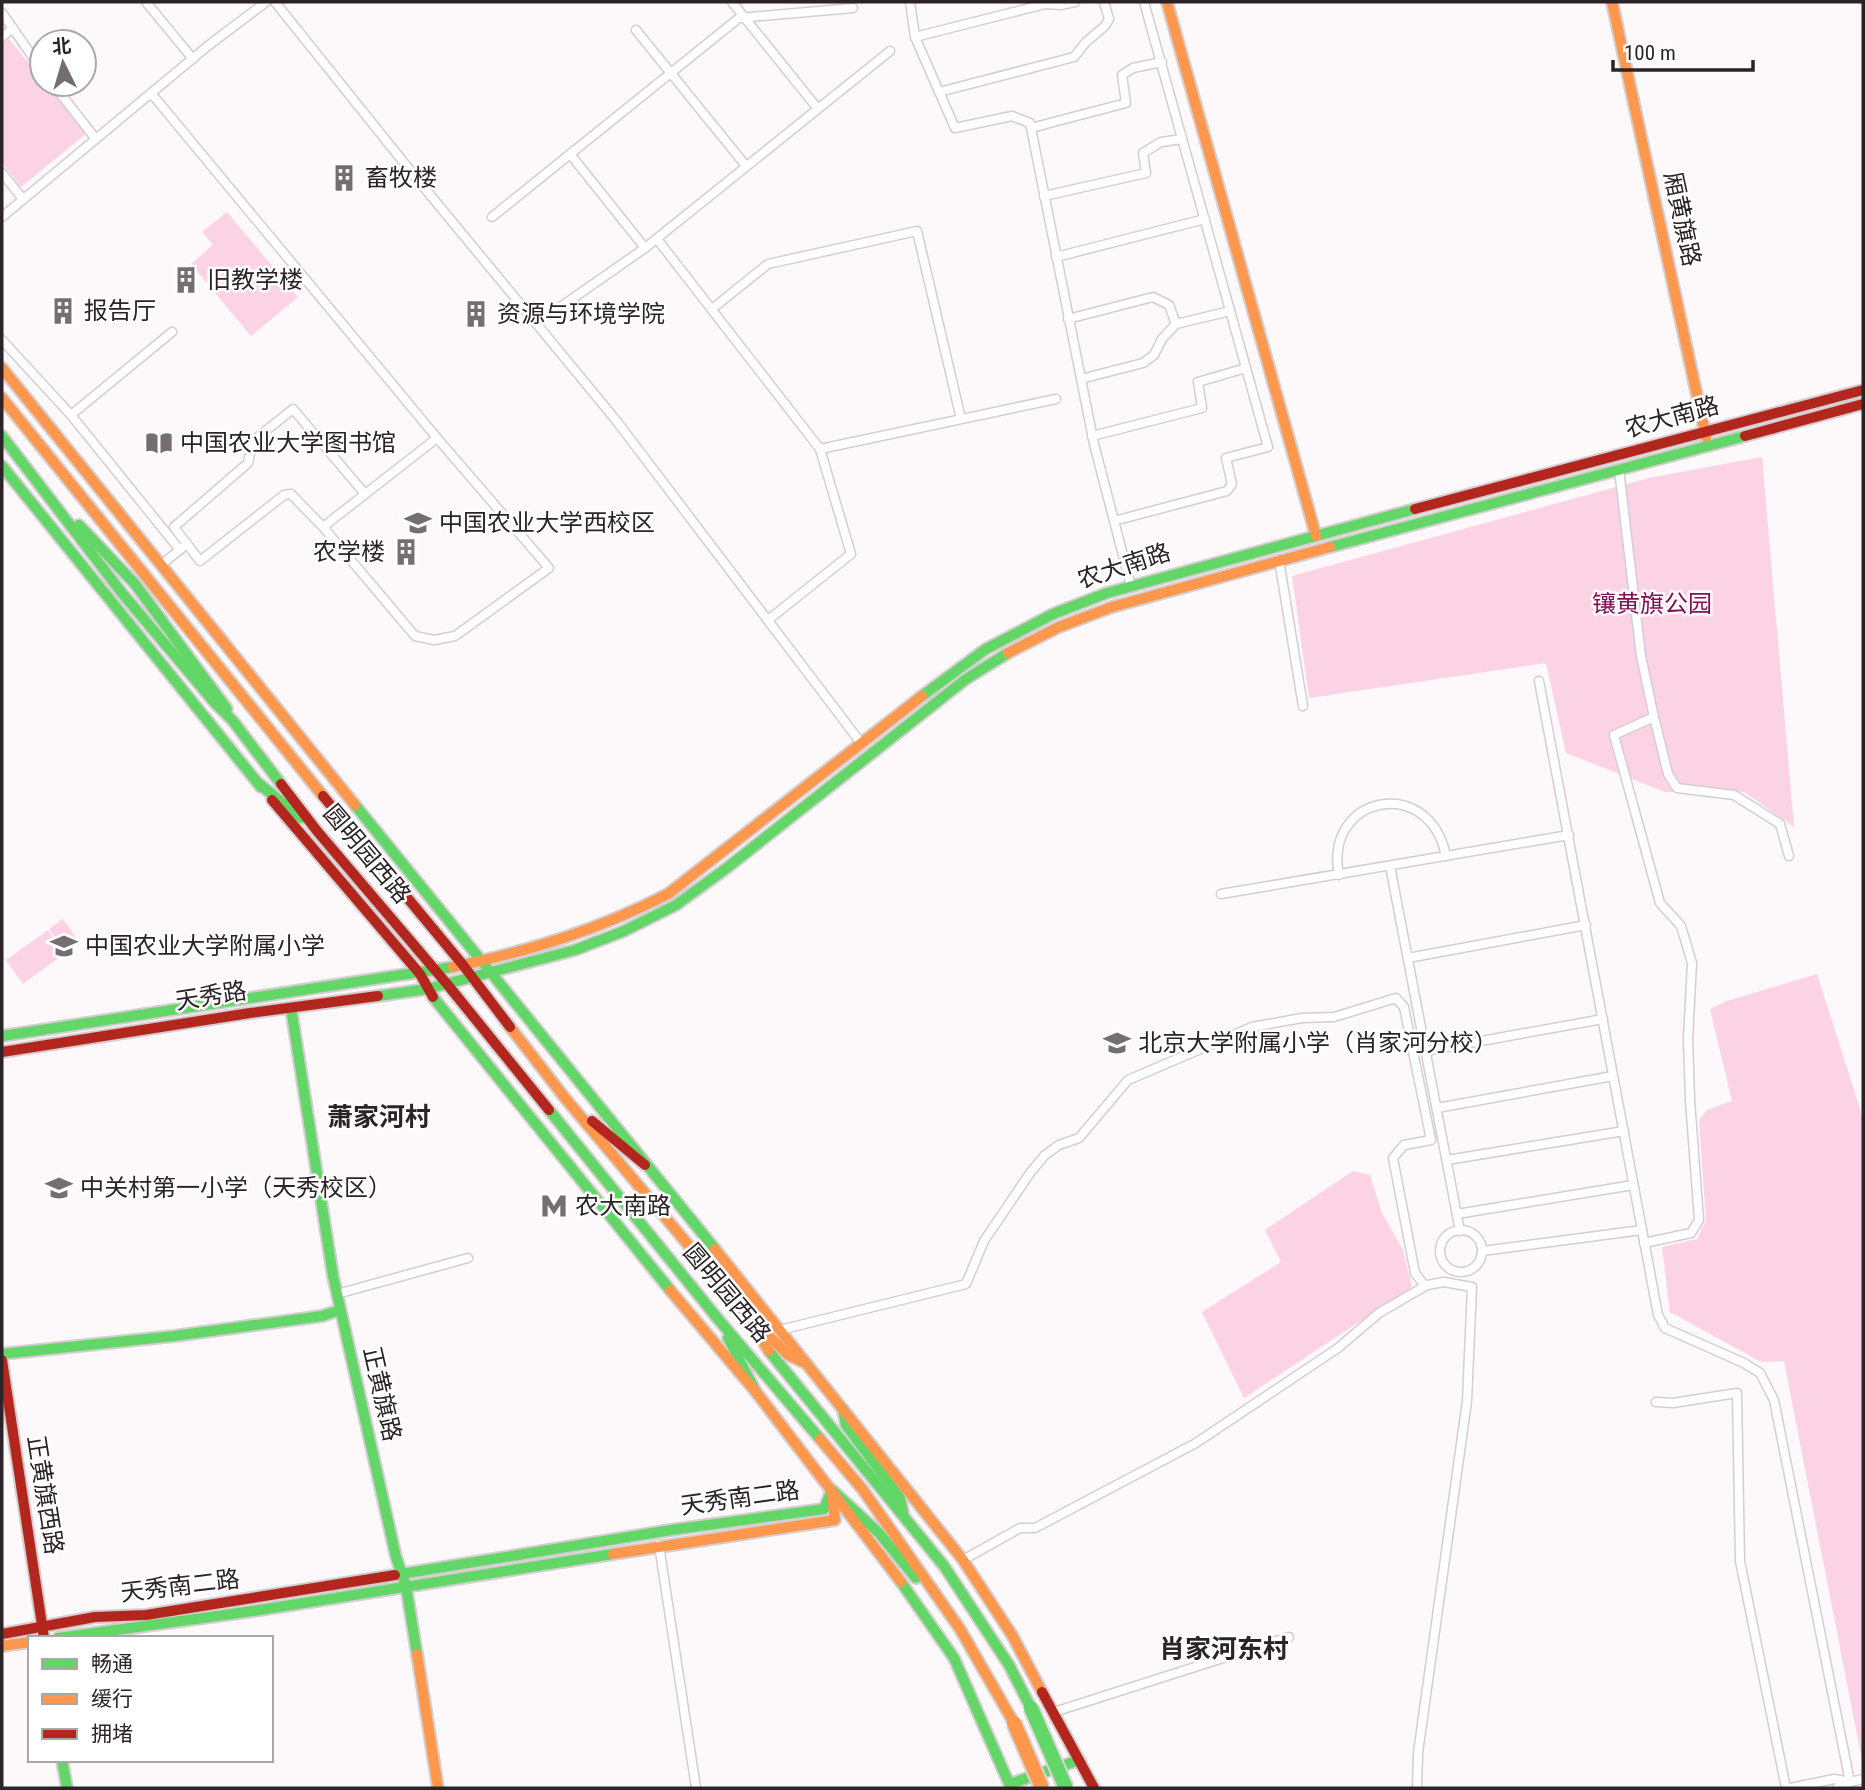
<svg xmlns="http://www.w3.org/2000/svg" width="1865" height="1790" font-family="'Roboto Condensed','Noto Sans SC',sans-serif">
<rect width="100%" height="100%" fill="#fdf8fa"/>
<g fill="#fcd3e5">
<path d="M9 39 42 79V84H46L87 133 21 187 2 163V45Z"/>
<path d="M227 212 298 297 251 336 191 264 213 245 202 232Z"/>
<path d="M1762 457 1794 827 1744 792H1665L1566 753 1546 663 1309 698 1292 576 1649 478Z"/>
<path d="M63 919 80 943 66 953 49 929Z"/>
<path d="M48 930 65 953 23 984 6 960Z"/>
<path d="M1817 974 1863 1118 1862 1760 1784 1361 1761 1362 1670 1312 1662 1247 1697 1239 1706 1220 1699 1120 1707 1110 1732 1101 1710 1009 1727 1001Z"/>
<path d="M1353 1171 1370 1175 1382 1213 1403 1250 1412 1287 1244 1398 1202 1312 1281 1262 1265 1230Z"/>
</g>
<g fill="none" stroke-linecap="round" stroke-linejoin="round">
<defs>
<g id="street">
<path d="M146 2 193 59"/>
<path d="M275 2 417 179 615 419 861 743"/>
<path d="M732 2 818 109"/>
<path d="M910 2 915 37 955 128 1012 116 1030 123 1094 444 1131 586"/>
<path d="M2 13 42 70"/>
<path d="M636 30 746 166"/>
<path d="M2 37 13 28"/>
<path d="M915 37 1045 4 1061 5 1075 2"/>
<path d="M53 84 95 138"/>
<path d="M939 92 1074 57 1086 42 1105 26 1109 19 1104 2"/>
<path d="M151 93 437 438"/>
<path d="M1031 128 1126 103 1122 75 1133 68 1162 62"/>
<path d="M570 154 645 248"/>
<path d="M2 173 23 199"/>
<path d="M1044 196 1146 173 1143 153 1161 142 1182 139"/>
<path d="M2 217 209 45 266 2"/>
<path d="M492 217 739 18 853 8"/>
<path d="M657 239 820 449 851 554 768 620"/>
<path d="M1056 257 1205 219"/>
<path d="M559 308 645 248 890 51"/>
<path d="M712 309 768 264 917 231 961 419"/>
<path d="M1068 319 1153 297 1169 305 1176 324 1230 311"/>
<path d="M2 340 71 415 180 550"/>
<path d="M1081 379 1143 363 1154 355 1162 339 1176 324"/>
<path d="M71 415 172 332"/>
<path d="M1092 436 1202 408 1198 382 1246 368"/>
<path d="M820 449 1056 399"/>
<path d="M1619 469 1641 656 1654 717 1614 735 1660 903 1681 926 1692 963 1688 1039 1690 1100 1699 1220 1691 1233 1644 1243"/>
<path d="M1114 521 1227 491 1232 484 1226 458 1268 447 1144 2"/>
<path d="M323 527 415 636 434 640 455 636 549 568 437 438 323 527 291 494 284 495 200 561 174 527 248 463 253 441 293 409 365 494"/>
<path d="M1279 560 1303 706"/>
<path d="M161 565 182 548"/>
<path d="M1539 681 1658 1315 1665 1328 1744 1363 1760 1373 1774 1400 1850 1782"/>
<path d="M1654 717 1668 774 1677 788 1734 795 1780 824 1789 856"/>
<path d="M1390 866 1460 1231"/>
<path d="M1339 875C1323 796 1429 773 1446 856"/>
<path d="M1221 894 1569 835"/>
<path d="M1408 958 1586 925"/>
<path d="M1426 1051 1603 1019"/>
<path d="M1437 1108 1613 1076"/>
<path d="M1447 1160 1624 1131"/>
<path d="M1457 1214 1633 1185"/>
<circle cx="1461" cy="1251" r="21"/>
<path d="M1482 1251 1642 1230"/>
<path d="M337 1294 468 1258"/>
<path d="M780 1330 966 1284 984 1241 1030 1173 1045 1155 1059 1145 1079 1138 1128 1080 1252 1027 1302 1018 1334 1017 1396 998 1404 1007 1431 1140 1404 1145 1393 1158 1415 1273 1425 1286"/>
<path d="M1656 1402 1673 1403 1737 1393 1740 1561 1786 1788"/>
<path d="M659 1545 696 1788"/>
<path d="M963 1560 1020 1528H1035L1196 1443 1338 1348 1379 1313 1427 1285 1444 1282 1472 1287 1467 1401 1418 1753 1417 1788"/>
<path d="M1054 1712 1289 1637"/>
<path d="M1790 1788 1834 1779 1850 1782"/>
<path d="M1837 1788 1850 1782 1863 1779"/>
</g>
<g id="fast">
<path d="M2 436 122 593 215 703 233 721 281 784"/>
<path d="M2 466 261 787"/>
<path d="M79 525 135 584 227 709"/>
<path d="M1330 547 1745 436"/>
<path d="M922 696 986 649 1053 614 1107 593 1415 509"/>
<path d="M258 783 301 818"/>
<path d="M355 805 715 1249"/>
<path d="M378 996 427 989 575 950 624 931 676 905 728 867 966 679 1008 653"/>
<path d="M433 997 670 1290"/>
<path d="M291 1008 333 1276 396 1557 406 1586 417 1654"/>
<path d="M2 1036 453 967"/>
<path d="M549 1110 718 1319 820 1439"/>
<path d="M728 1338 756 1392"/>
<path d="M769 1351 944 1566 1009 1665 1031 1708"/>
<path d="M2 1354 174 1336 322 1316 340 1310"/>
<path d="M843 1409 846 1425 900 1498 903 1512"/>
<path d="M832 1490 879 1533 916 1578"/>
<path d="M395 1575 671 1530 824 1509 832 1490"/>
<path d="M901 1582 954 1658 1011 1788"/>
<path d="M58 1638 253 1611 613 1554"/>
<path d="M62 1760 67 1788"/>
<path d="M1010 1784 1079 1760"/>
</g>
<g id="slow">
<path d="M1167 2 1316 536"/>
<path d="M1612 2 1706 437"/>
<path d="M2 368 355 805"/>
<path d="M2 398 323 796"/>
<path d="M1008 653 1059 627 1112 607 1330 547"/>
<path d="M453 967C530 951 598 930 668 894L922 696"/>
<path d="M510 1027 565 1098 743 1310 769 1351"/>
<path d="M715 1249 963 1560 1012 1635 1042 1692"/>
<path d="M670 1290 756 1392 901 1582"/>
<path d="M761 1328 788 1355 803 1362"/>
<path d="M820 1439 863 1490 960 1629 1014 1723"/>
<path d="M613 1554 835 1520 832 1494"/>
<path d="M2 1646 30 1642"/>
<path d="M417 1654 438 1788"/>
</g>
<g id="jam">
<path d="M1745 436 1863 404"/>
<path d="M1415 509 1863 390"/>
<path d="M281 784 317 831 447 984 549 1110"/>
<path d="M323 796 463 965 510 1027"/>
<path d="M272 800 420 974 433 997"/>
<path d="M2 1052 250 1013 378 996"/>
<path d="M592 1121 645 1165"/>
<path d="M2 1360 44 1638"/>
<path d="M2 1634 95 1617 146 1615 395 1575"/>
<path d="M1042 1692 1094 1788"/>
</g>
</defs>
<use href="#street" stroke="#d4ced1" stroke-width="11"/>
<use href="#fast" stroke="#d4ced1" stroke-width="14"/>
<use href="#slow" stroke="#d4ced1" stroke-width="14"/>
<use href="#jam" stroke="#d4ced1" stroke-width="14"/>
<use href="#street" stroke="#fffefe" stroke-width="8"/>
<use href="#fast" stroke="#63d668" stroke-width="10"/>
<use href="#slow" stroke="#ff974d" stroke-width="10"/>
<use href="#jam" stroke="#b3261e" stroke-width="10"/>
<defs>
<path id="fast-bridge" d="M1031 1708 1066 1788"/>
<path id="slow-bridge" d="M1014 1723 1042 1788"/>
</defs>
<use href="#fast-bridge" stroke="#d8d5d6" stroke-width="18" stroke-linecap="butt"/>
<use href="#slow-bridge" stroke="#d8d5d6" stroke-width="18" stroke-linecap="butt"/>
<use href="#fast-bridge" stroke="#63d668" stroke-width="14"/>
<use href="#slow-bridge" stroke="#ff974d" stroke-width="14"/>
</g>
<defs>
<symbol id="building-bare" viewBox="-9 -9 18 18"><path d="M-4-6H4V6H1V3H-1V6H-4ZM-2.5-4.3h1.7v1.8h-1.7ZM.8-4.3h1.7v1.8H.8ZM-2.5-1h1.7V.8h-1.7ZM.8-1h1.7V.8H.8Z" fill="#746e71" stroke="#fff" stroke-width="2.5" paint-order="stroke"/></symbol>
<symbol id="library-bare" viewBox="-9 -9 18 18"><path d="M-6-4Q-3-5.5-.7-3.5V5Q-3 3-6 4ZM6-4Q3-5.5 .7-3.5V5Q3 3 6 4Z" fill="#746e71" stroke="#fff" stroke-width="2.5" paint-order="stroke"/></symbol>
<symbol id="university-bare" viewBox="-9 -9 18 18"><path d="M0-5L7-2L0 1L-7-2ZM-4 1L0 2.5L4 1V4Q0 6-4 4Z" fill="#746e71" stroke="#fff" stroke-width="2.5" paint-order="stroke"/></symbol>
<symbol id="school-bare" viewBox="-9 -9 18 18"><path d="M0-5L7-2L0 1L-7-2ZM-4 1L0 2.5L4 1V4Q0 6-4 4Z" fill="#746e71" stroke="#fff" stroke-width="2.5" paint-order="stroke"/></symbol>
<symbol id="metro-bare" viewBox="-9 -9 18 18"><path d="M-5.5 5V-5H-3L0 0L3-5H5.5V5H3V-.5L0 4L-3-.5V5Z" fill="#746e71" stroke="#fff" stroke-width="2.5" paint-order="stroke"/></symbol>
</defs>
<g fill-rule="evenodd">
<use href="#building-bare" x="325" y="159" width="38" height="38"/>
<use href="#building-bare" x="167" y="261" width="38" height="38"/>
<use href="#building-bare" x="44" y="292" width="38" height="38"/>
<use href="#building-bare" x="457" y="295" width="38" height="38"/>
<use href="#library-bare" x="140" y="424" width="38" height="38"/>
<use href="#university-bare" x="399" y="504" width="38" height="38"/>
<use href="#building-bare" x="387" y="533" width="38" height="38"/>
<use href="#school-bare" x="45" y="927" width="38" height="38"/>
<use href="#school-bare" x="1098" y="1024" width="38" height="38"/>
<use href="#school-bare" x="40" y="1169" width="38" height="38"/>
<use href="#metro-bare" x="535" y="1187" width="38" height="38"/>
</g>
<g text-anchor="middle" dominant-baseline="central" stroke-width="5" stroke-linejoin="round" paint-order="stroke">
<g font-size="24" fill="#2b2327" stroke="#fff" text-anchor="start">
<text x="365" y="178">畜牧楼</text>
<text x="207" y="280">旧教学楼</text>
<text x="84" y="311">报告厅</text>
<text x="497" y="314">资源与环境学院</text>
<text x="180" y="443">中国农业大学图书馆</text>
<text x="439" y="523">中国农业大学西校区</text>
<text x="385" y="552" text-anchor="end">农学楼</text>
<text x="85" y="946">中国农业大学附属小学</text>
<text x="1138" y="1043">北京大学附属小学（肖家河分校）</text>
<text x="80" y="1188">中关村第一小学（天秀校区）</text>
<text x="575" y="1206">农大南路</text>
</g>
<g font-size="24" fill="#2b2327" stroke="#fff">
<text transform="translate(1682 219) rotate(78)">厢黄旗路</text>
<text transform="translate(1672 417) rotate(-15)">农大南路</text>
<text transform="translate(1124 566) rotate(-18)">农大南路</text>
<text transform="translate(367 854) rotate(50)">圆明园西路</text>
<text transform="translate(211 996) rotate(-9)">天秀路</text>
<text transform="translate(727 1293) rotate(50)">圆明园西路</text>
<text transform="translate(382 1394) rotate(77)">正黄旗路</text>
<text transform="translate(45 1495) rotate(81)">正黄旗西路</text>
<text transform="translate(740 1498) rotate(-8)">天秀南二路</text>
<text transform="translate(180 1586) rotate(-7)">天秀南二路</text>
</g>
<g font-size="24" fill="#821153" stroke="#fff">
<text x="1652" y="604">镶黄旗公园</text>
</g>
<g font-size="26" font-weight="bold" fill="#2b2327" stroke="#fff">
<text x="379" y="1117">萧家河村</text>
<text x="1224" y="1649">肖家河东村</text>
</g>
</g>
<rect width="1865" height="1790" fill="none" stroke="#2b2327" stroke-width="7"/>
<rect x="28" y="1636" width="245" height="126" fill="#ffffff" stroke="#aaa7a9" stroke-width="2"/>
<rect x="42" y="1659" width="35" height="10" fill="#63d668" stroke="#aaa7a9" stroke-width="2"/>
<text x="91" y="1671" font-size="21" fill="#2b2327">畅通</text>
<rect x="42" y="1694" width="35" height="10" fill="#ff974d" stroke="#aaa7a9" stroke-width="2"/>
<text x="91" y="1706" font-size="21" fill="#2b2327">缓行</text>
<rect x="42" y="1729" width="35" height="10" fill="#b3261e" stroke="#aaa7a9" stroke-width="2"/>
<text x="91" y="1741" font-size="21" fill="#2b2327">拥堵</text>
<g transform="translate(63 63) rotate(355)"><circle r="33" fill="#ffffff" stroke="#aaa7a9" stroke-width="2"/>
<path d="M0-5L12 26L0 18L-12 26Z" fill="#746e71"/>
<text y="-10" font-size="19" font-weight="bold" text-anchor="middle" fill="#2b2327">北</text>
</g>
<path d="M1613 60v10h140v-10" fill="none" stroke="#2b2327" stroke-width="3.5"/>
<text x="1624" y="60" font-size="21" fill="#2b2327" stroke="#ffffff" stroke-width="5" paint-order="stroke">100 m</text>
</svg>
